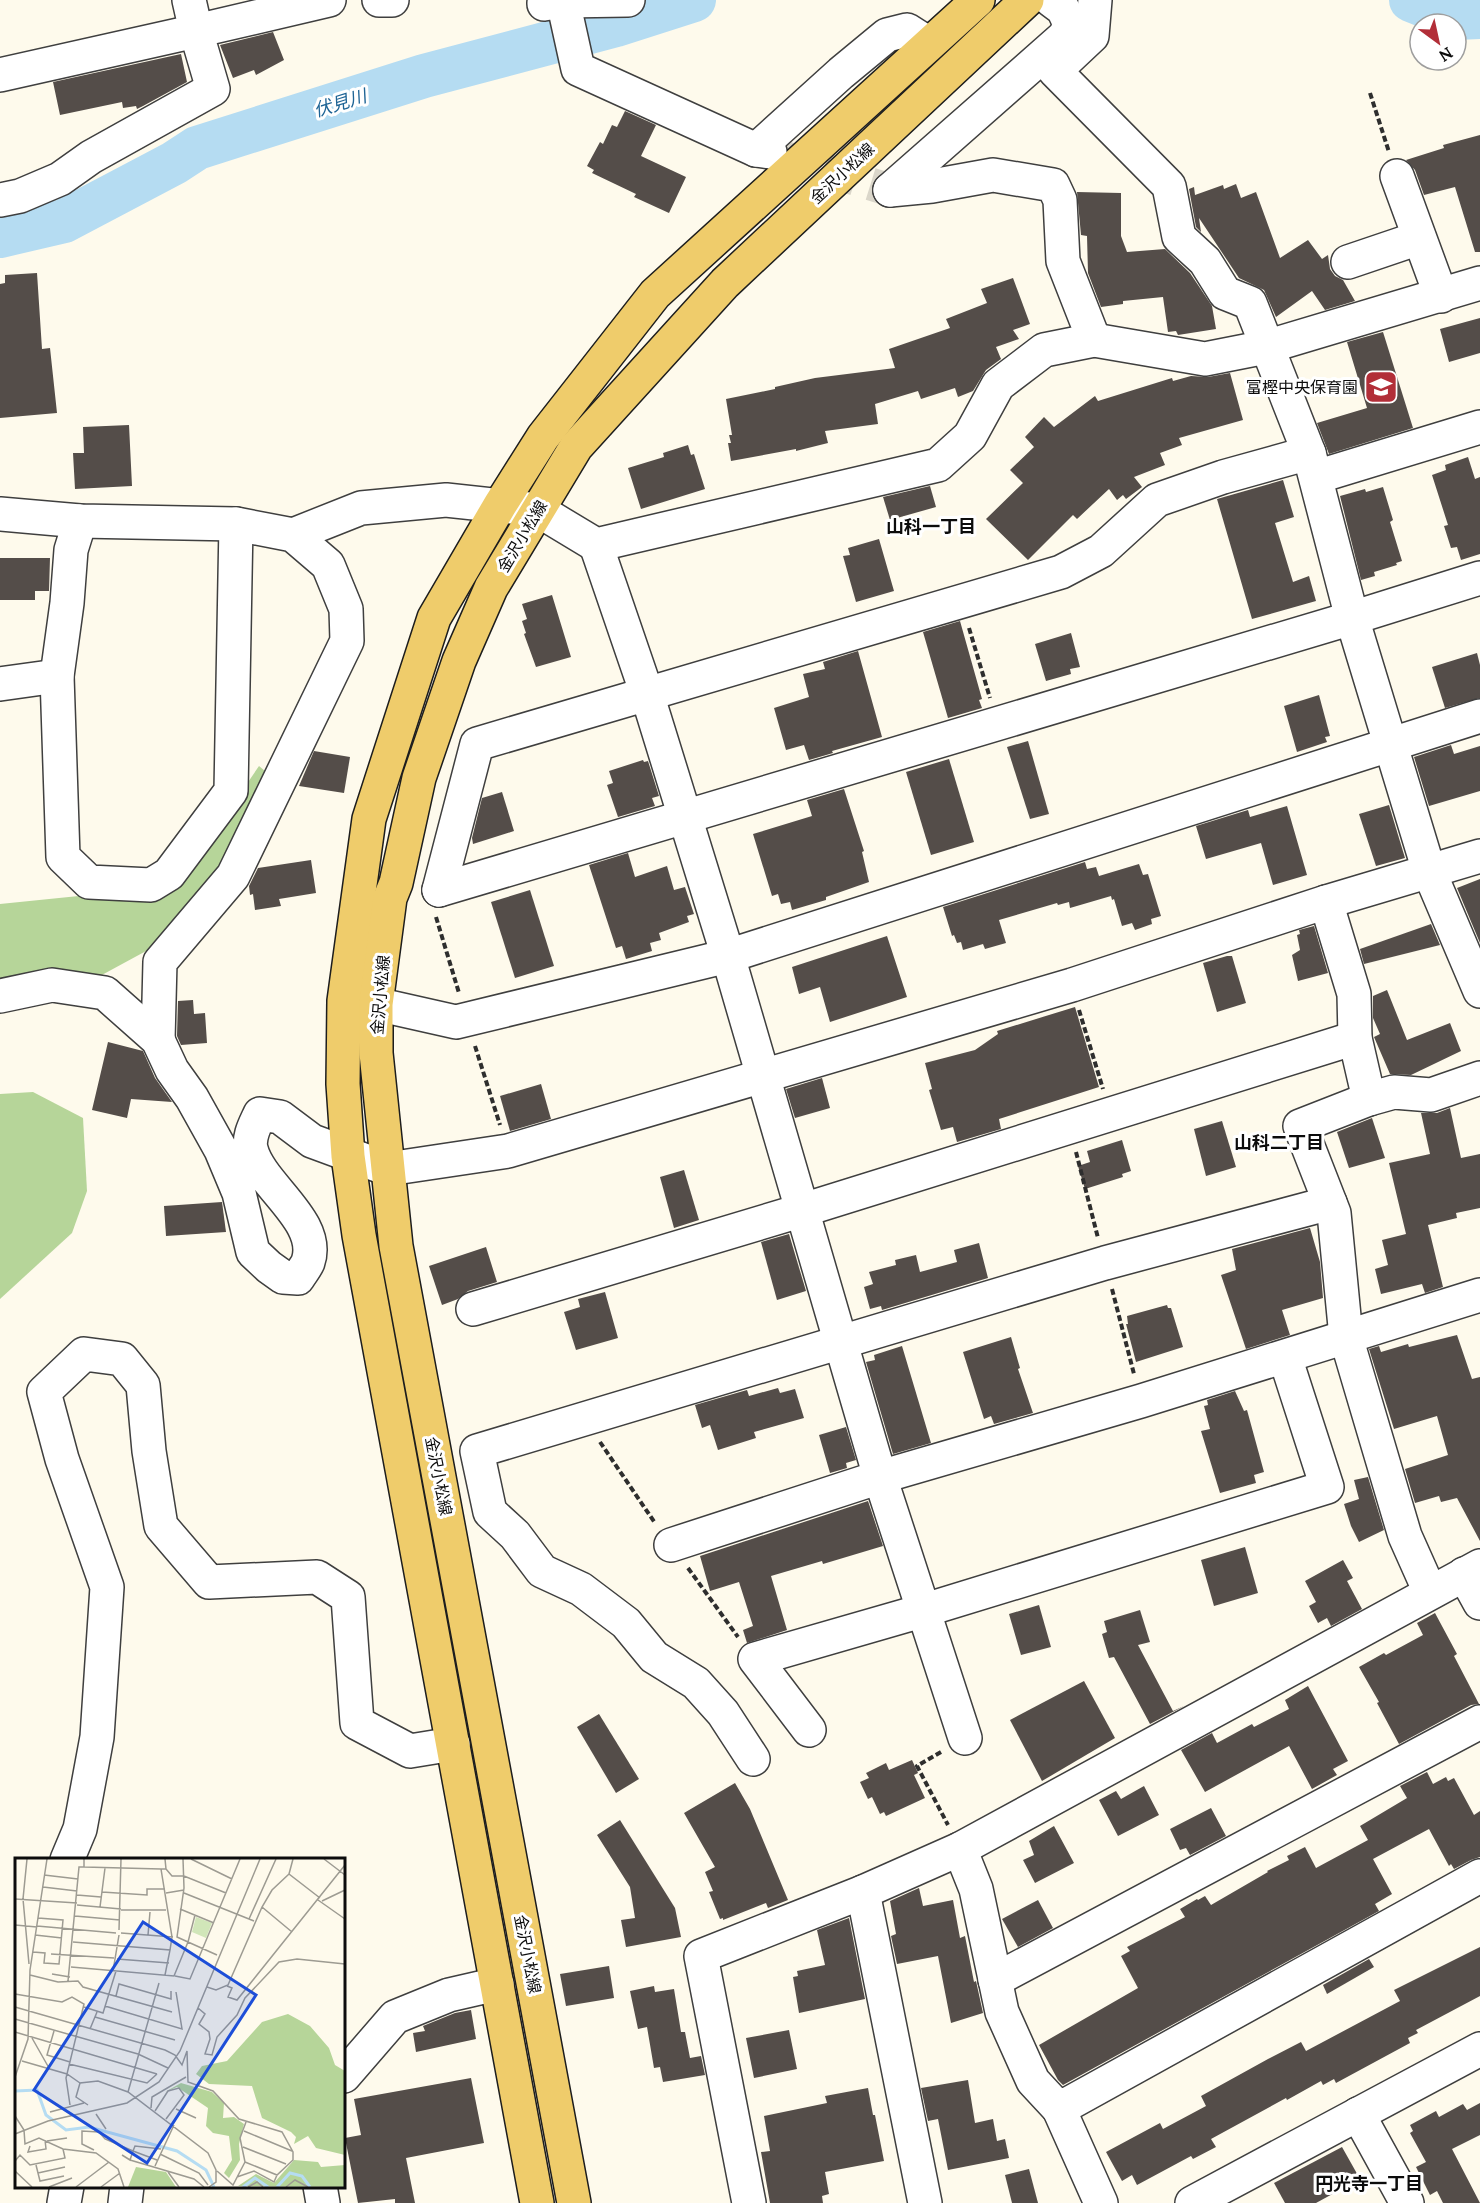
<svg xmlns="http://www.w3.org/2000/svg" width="1480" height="2203" font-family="Lora,'Noto Sans JP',serif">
<rect width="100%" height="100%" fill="#fefaec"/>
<g fill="#b6d599">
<path d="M259 766 271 776 224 874 159 944 100 976 0 982V904L177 886Z"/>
<path d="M33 1092 83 1118 87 1191 72 1233 0 1299V1094Z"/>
</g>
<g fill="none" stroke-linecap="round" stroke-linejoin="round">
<g stroke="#b5dcf2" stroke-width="44">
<path d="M1411 0 1456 18 1480 17"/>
<path d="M0 236 64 221 174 163 197 148 424 76 616 25 694 0"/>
</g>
</g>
<g fill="#544d49">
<path d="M273 32 284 60 256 75 254 70 233 78 220 45Z"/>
<path d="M181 54 187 82 143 106 137 109 136 106 123 108 122 102 60 115 53 82Z"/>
<path d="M625 111 656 125 641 156 686 177 669 213 634 197 636 194 592 173 594 170 587 166 600 142 603 144 612 125 617 127Z"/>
<path d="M1480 135V252H1475L1455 187 1424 195 1415 170 1406 160 1444 148 1443 145Z"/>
<path d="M1236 184 1241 198 1256 192 1280 258 1308 240 1322 259 1328 255 1330 269 1335 276 1343 280 1355 301 1325 310 1312 291 1276 317 1264 290 1239 278 1199 218 1201 232 1196 227 1189 189 1194 187 1195 195 1223 185 1224 189Z"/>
<path d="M1077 192 1121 193V236L1127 252 1165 249 1190 273 1212 306 1216 329 1178 335 1176 331 1168 332 1163 297 1123 301V304L1101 307 1088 273 1087 236 1081 235Z"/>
<path d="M37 273 42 349 50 348 57 413 0 418V284L5 283V275Z"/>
<path d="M1013 278 1030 324 1013 330 1019 339 996 347 1001 359 986 370 973 391 958 397 955 388 921 399 918 391 875 404 878 424 825 431 828 443 796 451V449L731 461 728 443H731L729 435H732L726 399 775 389V387L815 378 895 368 889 349 950 328 946 319 987 303 981 289Z"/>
<path d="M1480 318V353L1449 362 1440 329Z"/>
<path d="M1383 332 1413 428 1329 454 1317 423 1367 408 1347 342Z"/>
<path d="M1230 373 1243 420 1179 438 1182 445 1160 453 1165 465 1134 477 1142 487 1126 499 1123 495 1117 500 1109 489 1077 519 1073 515 1028 560 986 519 1023 483 1010 470 1034 447 1025 437 1044 417 1054 427 1095 396 1098 401 1172 378 1173 381 1191 376 1208 377Z"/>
<path d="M129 425 132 486 75 489 73 453H84L83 427Z"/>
<path d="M688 445 691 455 694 454 705 489 641 509 628 468 664 457 663 453Z"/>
<path d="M1468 457 1475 479 1480 477V554L1461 560 1457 547 1451 548 1444 526 1448 525 1432 475 1446 470 1445 465Z"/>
<path d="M1283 480 1294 517 1275 523 1293 582 1309 576 1316 601 1252 619 1217 499Z"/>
<path d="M930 486 936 507 890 520 883 497Z"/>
<path d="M1383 487 1393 520 1390 522 1402 561 1396 563 1397 565 1374 572 1375 576 1361 580 1340 496 1365 489 1366 492Z"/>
<path d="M879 539 894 591 856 602 843 556 850 555 848 548Z"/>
<path d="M0 558H50L49 591H35V600H0Z"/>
<path d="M552 595 571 657 536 667 524 634 526 633 522 621 527 619 522 604Z"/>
<path d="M960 621 982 699 979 700 982 708 948 718 923 632Z"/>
<path d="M1071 633 1080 667 1070 669 1071 674 1046 681 1035 644Z"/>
<path d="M858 651 882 737 832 751 833 753 809 760 804 745 786 750 774 708 809 697 803 674 825 669 823 662Z"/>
<path d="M1477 653 1480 665V698L1445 708 1432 667Z"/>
<path d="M1319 695 1330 736 1325 737 1327 742 1297 752 1284 706Z"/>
<path d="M1028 741 1049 814 1030 819 1007 747Z"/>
<path d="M1451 745 1454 754 1480 746V791L1429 806 1414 757Z"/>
<path d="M314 751 350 757 344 793 299 786Z"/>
<path d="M949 759 974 842 931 855 906 772Z"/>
<path d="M643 760 644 762 648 761 659 796 652 798 655 806 618 817 607 785 613 783 609 771Z"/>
<path d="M844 789 864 851 862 852 869 882 826 897V900L792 910 790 902 781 904 778 894 772 896 753 834 812 816 807 800Z"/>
<path d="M502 792 514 831 473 844 472 838 482 798Z"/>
<path d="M1389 805 1405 858 1376 866 1359 814Z"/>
<path d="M1287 806 1307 875 1273 885 1261 843 1206 859 1196 826 1248 810 1250 817Z"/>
<path d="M628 853 635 877 667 866 674 890 685 887 694 914 687 916 689 922 659 933 661 940 650 943 652 951 626 959 622 946 616 948 589 865Z"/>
<path d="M311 860 316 893 279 899 281 906 255 910 253 894 250 895 249 886 258 868Z"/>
<path d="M1085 862 1087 869 1096 867 1099 876 1139 864 1143 875 1148 874 1161 916 1151 919 1152 924 1135 930 1132 923 1122 926 1114 899 1112 900 1111 896 1070 908 1069 902 1058 905 1057 903 999 920 1006 943 985 949 983 944 963 950 961 942 957 943 954 935 952 936 943 907Z"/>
<path d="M1480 879V943L1457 888Z"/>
<path d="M530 890 554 966 515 978 491 902Z"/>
<path d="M1431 924 1440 945 1364 964 1360 949Z"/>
<path d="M1314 926 1328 973 1298 981 1292 955 1300 950 1297 935 1300 934 1299 930Z"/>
<path d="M887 936 907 997 830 1022 820 987 799 994 792 967Z"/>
<path d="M1227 956H1232L1246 1003 1217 1012 1203 963Z"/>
<path d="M1387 990 1407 1040 1450 1023 1461 1051 1411 1075 1390 1074 1374 1037 1380 1034 1373 1018V996Z"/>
<path d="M193 1000 194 1014 205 1013 207 1043 181 1045 177 1036 178 1001Z"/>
<path d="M1075 1007 1099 1087 999 1119 1001 1129 957 1142 953 1127 941 1130 929 1090 932 1089 925 1063 975 1050 998 1034 997 1031Z"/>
<path d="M108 1042 143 1051 155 1078 172 1102 131 1099 127 1118 92 1110Z"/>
<path d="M822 1078 830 1108 795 1118 786 1089Z"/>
<path d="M541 1084 551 1119 510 1131 500 1096Z"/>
<path d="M1450 1108 1461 1158 1480 1154V1208L1456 1213 1457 1218 1428 1225 1443 1287 1425 1293 1422 1284 1381 1294 1375 1269 1388 1265 1382 1240 1406 1234 1389 1163 1430 1154 1421 1113H1437Z"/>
<path d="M1372 1118 1385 1158 1349 1168 1337 1132Z"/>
<path d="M1222 1121 1236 1167 1206 1176 1194 1129Z"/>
<path d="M1122 1140 1131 1171 1122 1174 1123 1177 1085 1189 1078 1166 1090 1162 1087 1151Z"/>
<path d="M684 1170 699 1220 674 1228 660 1177Z"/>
<path d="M222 1202 226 1232 166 1236 164 1206Z"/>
<path d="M1310 1228 1320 1262 1323 1298 1282 1310 1290 1335 1246 1349 1221 1275 1236 1270 1232 1249Z"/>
<path d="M789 1234 806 1291 777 1300 761 1242Z"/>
<path d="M979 1243 988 1278 882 1310 881 1306 870 1309 864 1287 873 1284 869 1272 896 1265 895 1260 916 1255 920 1272 957 1262 954 1250Z"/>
<path d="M486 1247 497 1282 468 1291 458 1299 442 1305 429 1266Z"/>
<path d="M605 1292 618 1338 576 1350 564 1312 580 1307 578 1299Z"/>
<path d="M1167 1305 1168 1308H1171L1183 1347 1136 1362 1126 1324H1128L1127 1316Z"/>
<path d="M1457 1335 1472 1379 1480 1377V1541L1457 1498 1441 1502 1439 1496 1415 1503 1405 1469 1448 1455 1437 1416 1394 1429 1369 1349 1379 1346 1381 1352 1408 1344 1409 1347Z"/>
<path d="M1011 1337 1020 1368 1018 1369 1033 1413 994 1424 991 1416 984 1419 963 1352Z"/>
<path d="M902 1346 931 1443 893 1454 866 1362 875 1360 874 1355Z"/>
<path d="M778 1388 780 1393 795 1389 804 1418 754 1432 756 1438 718 1450 710 1425 702 1428 695 1405 747 1390 749 1396Z"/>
<path d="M1235 1391 1244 1411 1247 1410 1264 1472 1254 1475 1256 1483 1220 1493 1201 1431 1210 1429 1204 1406 1208 1405 1207 1400Z"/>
<path d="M846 1427 856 1460 846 1463 847 1468 830 1473 819 1435Z"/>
<path d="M1368 1477 1384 1530 1359 1542 1351 1526 1344 1504 1359 1499 1354 1480Z"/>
<path d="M868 1501 883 1546 823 1564 822 1561 771 1576 787 1630 747 1643 743 1630 753 1626 739 1582 710 1591 700 1556Z"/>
<path d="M1245 1547 1258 1593 1214 1606 1201 1560Z"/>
<path d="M1343 1560 1353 1578 1347 1581 1362 1609 1331 1626 1327 1618 1318 1623 1309 1606 1316 1602 1305 1581Z"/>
<path d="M1039 1605 1051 1647 1021 1655 1009 1614Z"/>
<path d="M1140 1610 1150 1642 1138 1645 1173 1711 1184 1706 1150 1724 1114 1657 1109 1658 1102 1634 1107 1632 1104 1621Z"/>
<path d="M1435 1613 1457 1654 1454 1656 1479 1704 1471 1705 1399 1744 1377 1703 1379 1702 1359 1667 1384 1653 1386 1655 1423 1635 1417 1623Z"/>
<path d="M1084 1681 1115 1738 1042 1781 1010 1720Z"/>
<path d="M1308 1686 1348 1761 1333 1769 1337 1775 1312 1789 1289 1746 1205 1792 1181 1750 1212 1733 1217 1743 1252 1724 1254 1727 1289 1709 1285 1700Z"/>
<path d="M599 1714 639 1779 616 1793 577 1727Z"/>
<path d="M912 1760 918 1773 914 1775 925 1798 886 1816 884 1812 880 1814 872 1797 868 1799 860 1782 869 1778 866 1773 886 1763 889 1770Z"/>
<path d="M1427 1772 1433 1784 1446 1777 1448 1781 1454 1778 1474 1815 1480 1811V1857L1471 1860 1454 1869 1451 1864 1449 1866 1429 1829 1373 1859 1392 1894 1375 1904 1379 1911 1063 2085 1058 2080 1039 2045 1138 1988 1121 1956 1130 1951 1127 1947 1185 1917 1180 1909 1197 1899 1198 1900 1205 1896 1211 1905 1268 1872 1267 1871 1289 1860 1287 1856 1305 1847 1316 1868 1368 1840 1360 1826 1407 1798 1400 1786Z"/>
<path d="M735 1783 750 1809 788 1900 768 1908 766 1903 723 1920V1918L720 1919 709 1892 713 1891 705 1872 715 1867 684 1813Z"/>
<path d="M1144 1786 1159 1815 1118 1836 1099 1800 1116 1791 1121 1799Z"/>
<path d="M1211 1808 1226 1836 1190 1855 1186 1848 1180 1850 1170 1829Z"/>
<path d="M620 1820 675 1908 681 1937 626 1947 621 1920 635 1918 630 1887 597 1835Z"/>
<path d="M1054 1826 1074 1863 1035 1883 1023 1860 1034 1855 1029 1841Z"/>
<path d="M919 1888 923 1906 953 1900 960 1938 965 1936 974 1982 976 1981 983 2013 951 2023 938 1956 897 1964 891 1936 896 1934 890 1901Z"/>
<path d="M1038 1900 1053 1928 1018 1947 1002 1919Z"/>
<path d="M849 1918 865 1999 799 2013 793 1977 798 1976 797 1971 825 1965 817 1930Z"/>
<path d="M1480 1947V1996L1416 2030 1418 2033 1408 2038 1410 2043 1336 2083 1334 2079 1323 2085 1321 2081 1287 2100 1286 2098 1211 2139 1216 2147 1193 2159 1191 2156 1137 2185 1132 2175 1122 2181 1106 2152 1160 2123 1163 2129 1206 2106 1201 2096 1268 2059 1301 2042 1306 2051 1400 2001 1394 1990Z"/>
<path d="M1369 1959 1374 1967 1327 1994 1323 1985Z"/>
<path d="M609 1966 614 1998 566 2006 560 1974Z"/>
<path d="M654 1986 655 1992 674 1989 681 2032H685L690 2058 701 2056 705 2075 663 2082 660 2067 654 2068 647 2027 638 2029 630 1991Z"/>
<path d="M471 2010 476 2039 416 2052 413 2033 425 2031 423 2026 455 2013Z"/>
<path d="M789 2030 797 2069 754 2078 746 2038Z"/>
<path d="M471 2078 484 2143 406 2158 415 2203H395V2199L358 2203 345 2138 361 2135 354 2099Z"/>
<path d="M968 2080 975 2123 993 2119 997 2141 1005 2139 1009 2158 948 2170 938 2119 928 2121 921 2088Z"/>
<path d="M868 2088 873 2115H875L884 2161 825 2172 829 2194 822 2196 823 2203H770L761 2152 770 2151 764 2116 827 2103 825 2096Z"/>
<path d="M1480 2103V2135L1452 2149 1480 2203H1443L1437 2191 1430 2195 1416 2167 1426 2162 1410 2133 1413 2131 1410 2125 1436 2111 1439 2117 1463 2104 1467 2110Z"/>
<path d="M1342 2147 1360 2179 1316 2203H1285L1274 2183Z"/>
<path d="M1029 2169 1038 2203H1012L1005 2175Z"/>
</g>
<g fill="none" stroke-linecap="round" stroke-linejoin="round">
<path stroke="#dad6ca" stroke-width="33" stroke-dasharray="33 16" stroke-linecap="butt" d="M777 155 890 190"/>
<defs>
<g id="minor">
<path d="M379 0H392"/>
<path d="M563 1 578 69 756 150 770 152"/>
<path d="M544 3V4L563 1 628 0"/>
<path d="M1058 68 1092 36 1095 0"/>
<path d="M1055 71 1169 186 1179 237 1205 261 1225 293 1250 303 1309 453 1352 618 1429 871 1480 991"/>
<path d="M0 75 196 31 189 0"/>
<path d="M756 150 841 73 887 35 907 30 929 44"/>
<path d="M1397 176 1441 296"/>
<path d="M890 190 1065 36 1070 24 1063 9 1051 0"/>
<path d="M0 200 20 196 60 179 91 157 213 89 196 31 329 0"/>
<path d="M1348 262 1419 238"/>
<path d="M1094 340 1205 359 1266 347 1480 283"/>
<path d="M1316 477 1480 427"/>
<path d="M0 514 80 521 236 524 293 535 328 565 346 609 347 641 233 876 160 962 158 1040"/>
<path d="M80 521 71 550 67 603 57 676 63 857 89 882 151 885 169 874 231 791 236 524"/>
<path d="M293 535 361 508 446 500 538 510 596 545 938 465 970 436 998 385 1044 350 1094 340 1063 261 1060 200 1053 185 993 175 932 186 890 190"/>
<path d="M596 545 647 694 728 956 880 1477 965 1738"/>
<path d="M0 684 57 676"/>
<path d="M439 890 1352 618 1480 578"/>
<path d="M439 890 477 744 1061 572 1101 551 1157 500 1223 477 1309 453"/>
<path d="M1326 902 1354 994 1355 1038 1369 1099"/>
<path d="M0 996 52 985 105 993 158 1040 172 1070 192 1098 221 1150 239 1193 253 1252 269 1267 283 1277 298 1278C301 1273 306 1267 308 1262 322 1221 260 1186 251 1149 248 1137 255 1125 260 1114L280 1117 312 1141 388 1169 508 1151 1072 985 1326 902 1480 856"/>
<path d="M376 1004 456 1022 728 956 1480 716"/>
<path d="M473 1309 803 1210 1355 1038"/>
<path d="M671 1545 880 1477 1141 1401 1480 1295"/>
<path d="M1464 1574 1480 1603"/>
<path d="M1430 1592 1405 1536 1346 1337 1334 1213 1300 1126 1369 1099 1394 1092 1431 1095 1480 1078"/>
<path d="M809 1730 755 1659 925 1610 1327 1487 1285 1357"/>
<path d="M753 1759 723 1713 696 1683 654 1657 626 1623 581 1589 542 1571 515 1535 490 1512 477 1451 1105 1263 1330 1203"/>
<path d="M960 1849 976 1889 1002 2012 1033 2081 1059 2109 1480 1876"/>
<path d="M67 1860 80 1829 97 1737 107 1587 62 1459 44 1392 84 1354 122 1359 143 1385 149 1451 161 1526 209 1582 317 1577 348 1597 357 1723 410 1751 453 1744"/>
<path d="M995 1980 1480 1722"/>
<path d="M344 2076 395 2017 449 1995 497 1984"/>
<path d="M1059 2109 1101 2203"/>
<path d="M1358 2114 1407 2203"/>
<path d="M320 2186 323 2203"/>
<path d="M64 2203 67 2186"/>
<path d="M125 2203 127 2186"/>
<path d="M749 2203 701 1956 863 1892"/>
<path d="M925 2203 863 1892 960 1849 1480 1566"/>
<path d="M1192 2203 1480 2049"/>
</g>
<g id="major">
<path d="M537 2203 359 1235 348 1156 343 1084 344 1001 369 819 434 618 500 505 543 437 655 294 978 0"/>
<path d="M574 2203 396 1246 376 1053V1004L390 898 396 883 419 778 459 661 491 588 576 447 725 283 1027 0"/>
</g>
</defs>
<use href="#minor" stroke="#3f3f3f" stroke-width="36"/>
<use href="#major" stroke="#1d1d1d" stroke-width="36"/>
<g stroke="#2e2e2e" stroke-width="4" stroke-dasharray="6 3" stroke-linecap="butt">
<path d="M1370 93 1389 152"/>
<path d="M969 628 990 698"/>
<path d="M436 917 459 993"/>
<path d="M1079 1010 1103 1089"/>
<path d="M475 1046 500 1125"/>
<path d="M1076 1152 1098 1238"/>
<path d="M1112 1289 1134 1374"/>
<path d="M600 1442 655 1523"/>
<path d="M688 1568 738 1637"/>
<path d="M941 1752 917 1766 948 1825"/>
</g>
<use href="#minor" stroke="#fff" stroke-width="33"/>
<use href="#major" stroke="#efcc6b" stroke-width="33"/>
</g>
<defs>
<symbol id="school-square" viewBox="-11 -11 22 22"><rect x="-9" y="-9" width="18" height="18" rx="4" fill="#b22e38" stroke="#fff"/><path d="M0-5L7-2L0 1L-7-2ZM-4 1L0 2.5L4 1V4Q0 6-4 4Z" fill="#fff"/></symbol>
</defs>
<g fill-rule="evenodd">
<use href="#school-square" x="1362" y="368" width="38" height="38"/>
</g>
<g text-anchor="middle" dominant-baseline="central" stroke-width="6" stroke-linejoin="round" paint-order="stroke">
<g font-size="16" fill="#0c0c0c" stroke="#fff">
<text transform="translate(842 173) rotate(-43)">金沢小松線</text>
<text transform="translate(522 536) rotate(-59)">金沢小松線</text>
<text transform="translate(380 995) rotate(-85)">金沢小松線</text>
<text transform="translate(439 1476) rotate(79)">金沢小松線</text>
<text transform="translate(528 1954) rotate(79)">金沢小松線</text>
</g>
<g font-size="16" fill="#0c0c0c" stroke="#fff" text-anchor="end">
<text x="1358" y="387">富樫中央保育園</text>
</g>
<g font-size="18" font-style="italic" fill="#1e6495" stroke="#fff">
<text transform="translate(340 103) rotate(-17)">伏見川</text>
</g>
<g font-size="18" font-weight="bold" fill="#0c0c0c" stroke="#fff">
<text x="931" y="526">山科一丁目</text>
<text x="1279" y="1142">山科二丁目</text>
<text x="1369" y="2183">円光寺一丁目</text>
</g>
</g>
<g transform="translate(15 1858)">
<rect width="330" height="330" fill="#fefaec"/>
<path d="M181 59 197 65 191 80 177 74Z" fill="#d1e6b9"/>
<path d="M273 156 295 168 314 190 320 207 330 213V297L301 290 293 278 279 286 281 279 276 274 247 260 237 228 194 226 181 216 187 208 212 203 247 164ZM166 225 197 234 209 245 208 260 219 259 229 266 224 286 225 302 214 320 209 315 217 302 214 278 198 275 191 268 193 250 162 229 150 234ZM279 302 303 304 306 309 330 307V329L223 328 241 316 259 325ZM121 309 151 314 161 329H113Z" fill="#b6d599"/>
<path fill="none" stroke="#b5dcf2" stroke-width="3" d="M0 233 22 232 31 257 51 272 74 269 162 293 191 312 199 329M228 329 240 320 253 329M262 329 275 315 287 318 295 329"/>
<path fill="none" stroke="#9d9b92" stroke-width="1.5" d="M12 1 8 41 14 106M150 1 151 11H146L157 79 155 92M176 1 217 21M278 1 274 16 305 40M309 1 330 17M69 9 146 11M151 11 157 18H169L211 35M29 17 63 21M28 29 62 33M87 34 132 37V31H150M151 35 169 32M169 35 239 63M62 37 86 39M0 41 62 45M303 42 330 61M307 43 330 32M62 47 106 51M85 49 90 10M247 49 277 74M165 51 199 65M106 52H151M180 57 173 84 202 97M60 58 105 62M234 61 261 1M0 67 22 69M22 68 101 75M104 72 106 1M106 75 158 79M20 77 47 80M133 77 135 54M58 84 155 92 150 117M18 94 30 95 29 105 44 106 48 62 23 60M36 96 99 100M102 101 154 105M56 109 159 118 173 84 162 79 169 30 168 1M98 113 104 77M37 116 55 119M15 117 43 124 63 123 68 129 157 154M160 118 175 121 225 1M53 123 64 9H69V1M212 128 217 130 213 139 222 142 330 7M192 129 201 132 213 127 247 49 257 32 274 16M0 136 47 144 57 139 69 146 51 220 55 247M101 138 104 126 156 141V133M90 148 167 171 161 134M0 149 150 192 160 197 167 207 172 193 173 224 198 233 224 261 267 274 278 294V302L262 317 230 304M69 149 88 155 101 113M183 150 190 156 184 166 194 174 195 181 190 196 197 197 202 179 222 157 230 140 264 104 282 101 330 106M80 159 160 182M0 161 123 196 153 210M75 171 82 154M39 173 32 197 55 204M0 174 142 216M17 180 34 210M7 203 52 216 65 225M54 206 132 225 142 216M0 219 13 181 15 112 32 1M113 234 144 125M73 247 61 239 65 225 83 223 113 234 193 295 201 312V324L194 329M136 250 137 239 171 219M161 251 181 260M140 253 153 233 164 230 169 237 151 261M35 254 69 245M81 256 91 271M0 258 9 272 10 286 24 280 48 291 81 295 103 311 109 329M229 273 277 293M0 276 33 263 112 245 144 224 165 193 245 1M32 283 52 280M15 288 13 294 31 291 30 282M228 289 271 306M79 292 67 286V273L84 274 90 281 118 293 120 288 146 291M145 296 184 315 193 327M107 297 115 302 118 293 142 302M115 302 179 321 189 329M0 303 5 297 15 307 50 300 48 291M21 307 25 323 49 318M140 308 159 267M0 313 17 329M202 313 218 327 230 304 225 280 231 264M153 314 164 329M23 315 50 309M222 319 239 313 259 324 262 317M34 329 57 320M61 329 94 304M86 329 105 315M233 329 242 324 248 329M271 329 280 322 293 329"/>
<path fill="#1d4ed8" fill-opacity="0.15" stroke="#1d4ed8" stroke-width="3" d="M128 64 241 137 132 305 19 232Z"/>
<rect width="330" height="330" fill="none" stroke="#0c0c0c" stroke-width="3"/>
</g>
<g transform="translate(1438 42) rotate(147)"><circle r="28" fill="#ffffff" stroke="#9e9e9e" stroke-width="1.5"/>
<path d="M0-4.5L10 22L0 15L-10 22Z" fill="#b22e38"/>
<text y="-9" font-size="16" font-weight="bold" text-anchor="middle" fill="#0c0c0c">N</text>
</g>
</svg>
